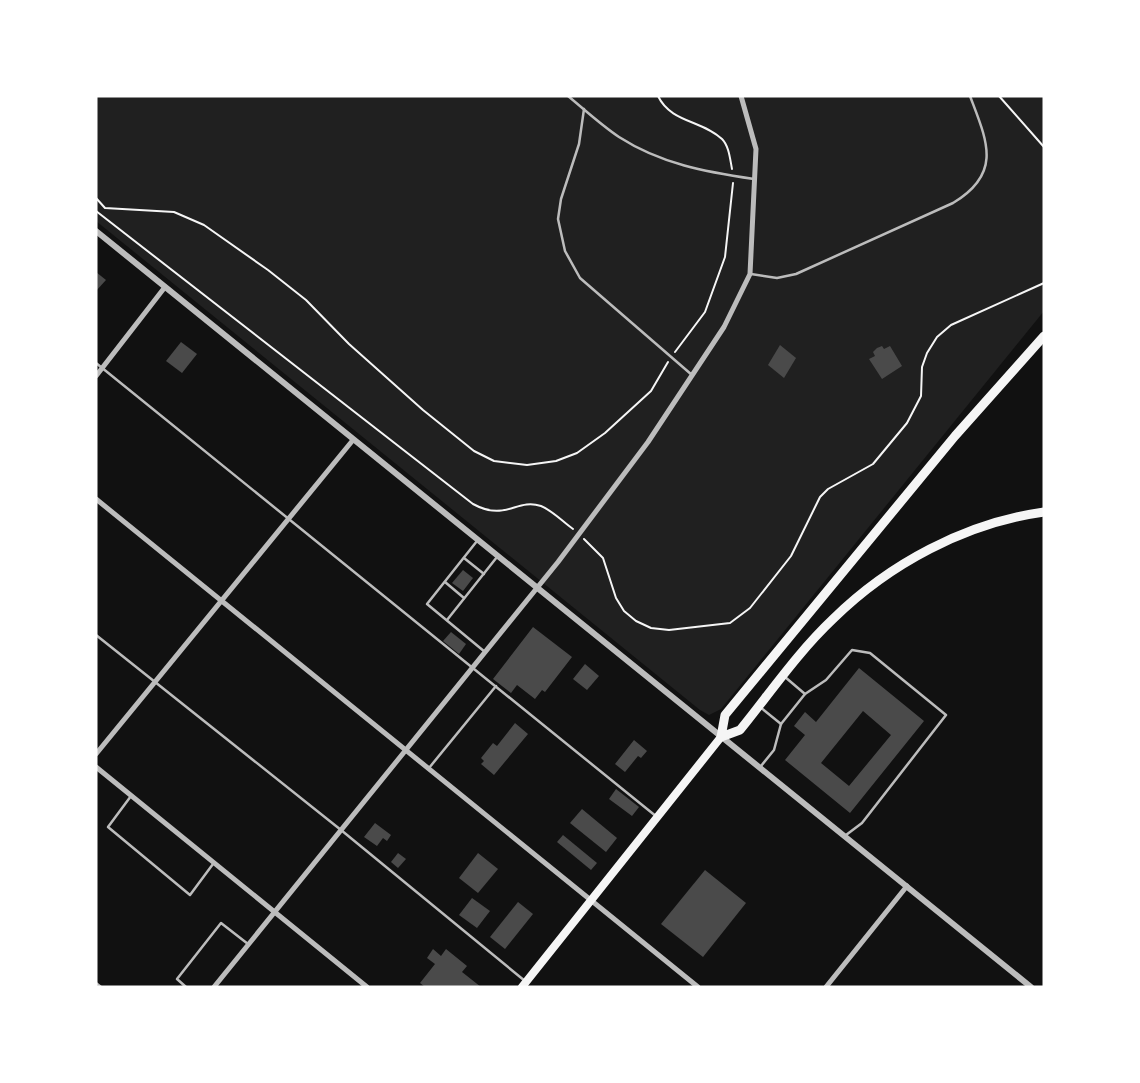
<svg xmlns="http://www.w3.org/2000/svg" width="1140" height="1083" font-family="Commissioner,sans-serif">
<rect width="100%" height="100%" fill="#111"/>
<path fill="#202020" d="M96 96H1044V311L721 709 709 715 700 710 96 221Z"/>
<g fill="#4a4a4a" fill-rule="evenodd">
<path d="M96 272 106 280 96 291Z"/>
<path d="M181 342 197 354 182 373 166 361Z"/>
<path d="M780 345 796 358 784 378 768 365Z"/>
<path d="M882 346 884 349 890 346 902 366 882 379 869 359 875 356 873 352 877 348Z"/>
<path d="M463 570 473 578 463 591 452 583Z"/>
<path d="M533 627 572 657 545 692 542 690 535 699 517 685 511 693 493 679Z"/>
<path d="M451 632 466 644 459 654 443 641Z"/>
<path d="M585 664 599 676 587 690 573 679Z"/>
<path d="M859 668 924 721 850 813 785 760 805 735 794 726 805 712 816 722ZM863 711 891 735 849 786 821 763Z"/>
<path d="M515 723 528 734 494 775 481 764 484 761 481 758 493 743 497 746Z"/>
<path d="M634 740 647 751 641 758 638 756 625 772 615 764Z"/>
<path d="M616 789 639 807 632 816 609 799Z"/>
<path d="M582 809 617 838 606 852 570 823Z"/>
<path d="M375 823 391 835 387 841 383 838 377 846 364 837Z"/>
<path d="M563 835 597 863 591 870 557 842Z"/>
<path d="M398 853 406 859 398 868 391 862Z"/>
<path d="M478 853 498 869 478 893 459 878Z"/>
<path d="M705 870 746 903 703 957 661 924Z"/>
<path d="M472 898 490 911 477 928 459 915Z"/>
<path d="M518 902 533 914 505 949 490 937Z"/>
<path d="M433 949 441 956 446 949 467 966 462 972 481 987H425L420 983 435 964 427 958Z"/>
</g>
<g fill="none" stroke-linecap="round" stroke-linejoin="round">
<g stroke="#f5f5f5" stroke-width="2">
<path d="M658 96C671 123 702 120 722 139 729 146 730 159 732 169"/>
<path d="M999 96 1044 147"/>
<path d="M96 198 105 208 174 212 204 225 268 270 306 300 349 344 423 410 474 451 494 461 527 465 556 461 577 453 605 433 651 391 668 362"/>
<path d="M96 211 473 504C506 522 516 498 541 506 553 511 563 522 573 529"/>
<path d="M675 352 705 312 725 257 733 183"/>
<path d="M584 539 603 558 616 598 624 611 636 621 651 628 669 630 730 623 750 608 791 556 820 497 828 489 873 464 907 423 921 396 922 367 927 353 937 337 951 325 1044 283"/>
</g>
<g stroke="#bcbcbc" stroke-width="2.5">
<path d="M568 96C585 110 601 125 619 137 661 164 706 172 754 179"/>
<path d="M584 109 579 144 561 199 558 219 565 251 580 278 692 375"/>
<path d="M751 274 777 278 796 274 953 203C1003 173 987 141 970 96"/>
<path d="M96 363 657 817"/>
<path d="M477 541 427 604 485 652"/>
<path d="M464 558 484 574"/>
<path d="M445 582 464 598"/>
<path d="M447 620 497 557"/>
<path d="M96 635 341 830 525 981"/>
<path d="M785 677 805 694"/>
<path d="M760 707 781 724"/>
<path d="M761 766 774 750 781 724 805 694 826 680 852 650 870 653 946 715 862 823 846 835"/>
<path d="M429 768 496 686"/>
<path d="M131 796 108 827 190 895 213 864"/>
<path d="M96 983 101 987"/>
<path d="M186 987 177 979 221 923 248 944"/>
</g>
<g stroke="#bcbcbc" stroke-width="5">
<path d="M96 376 165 287"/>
<path d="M96 499 698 987"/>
<path d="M96 754 353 440"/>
<path d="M96 767 367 987"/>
<path d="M214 987 558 562 648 442 724 327 750 274 756 149 741 96"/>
<path d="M826 987 907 886"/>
</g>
<path stroke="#bcbcbc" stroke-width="6" d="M96 231 1031 987"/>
<path stroke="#f5f5f5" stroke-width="8" d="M522 987 721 737"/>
<path stroke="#f5f5f5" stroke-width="9" d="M1044 336 955 436 725 715 721 737 740 730C770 693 798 652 833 619 889 564 965 523 1044 512"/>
</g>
<rect width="1140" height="1083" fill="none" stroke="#ffffff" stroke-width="195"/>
</svg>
